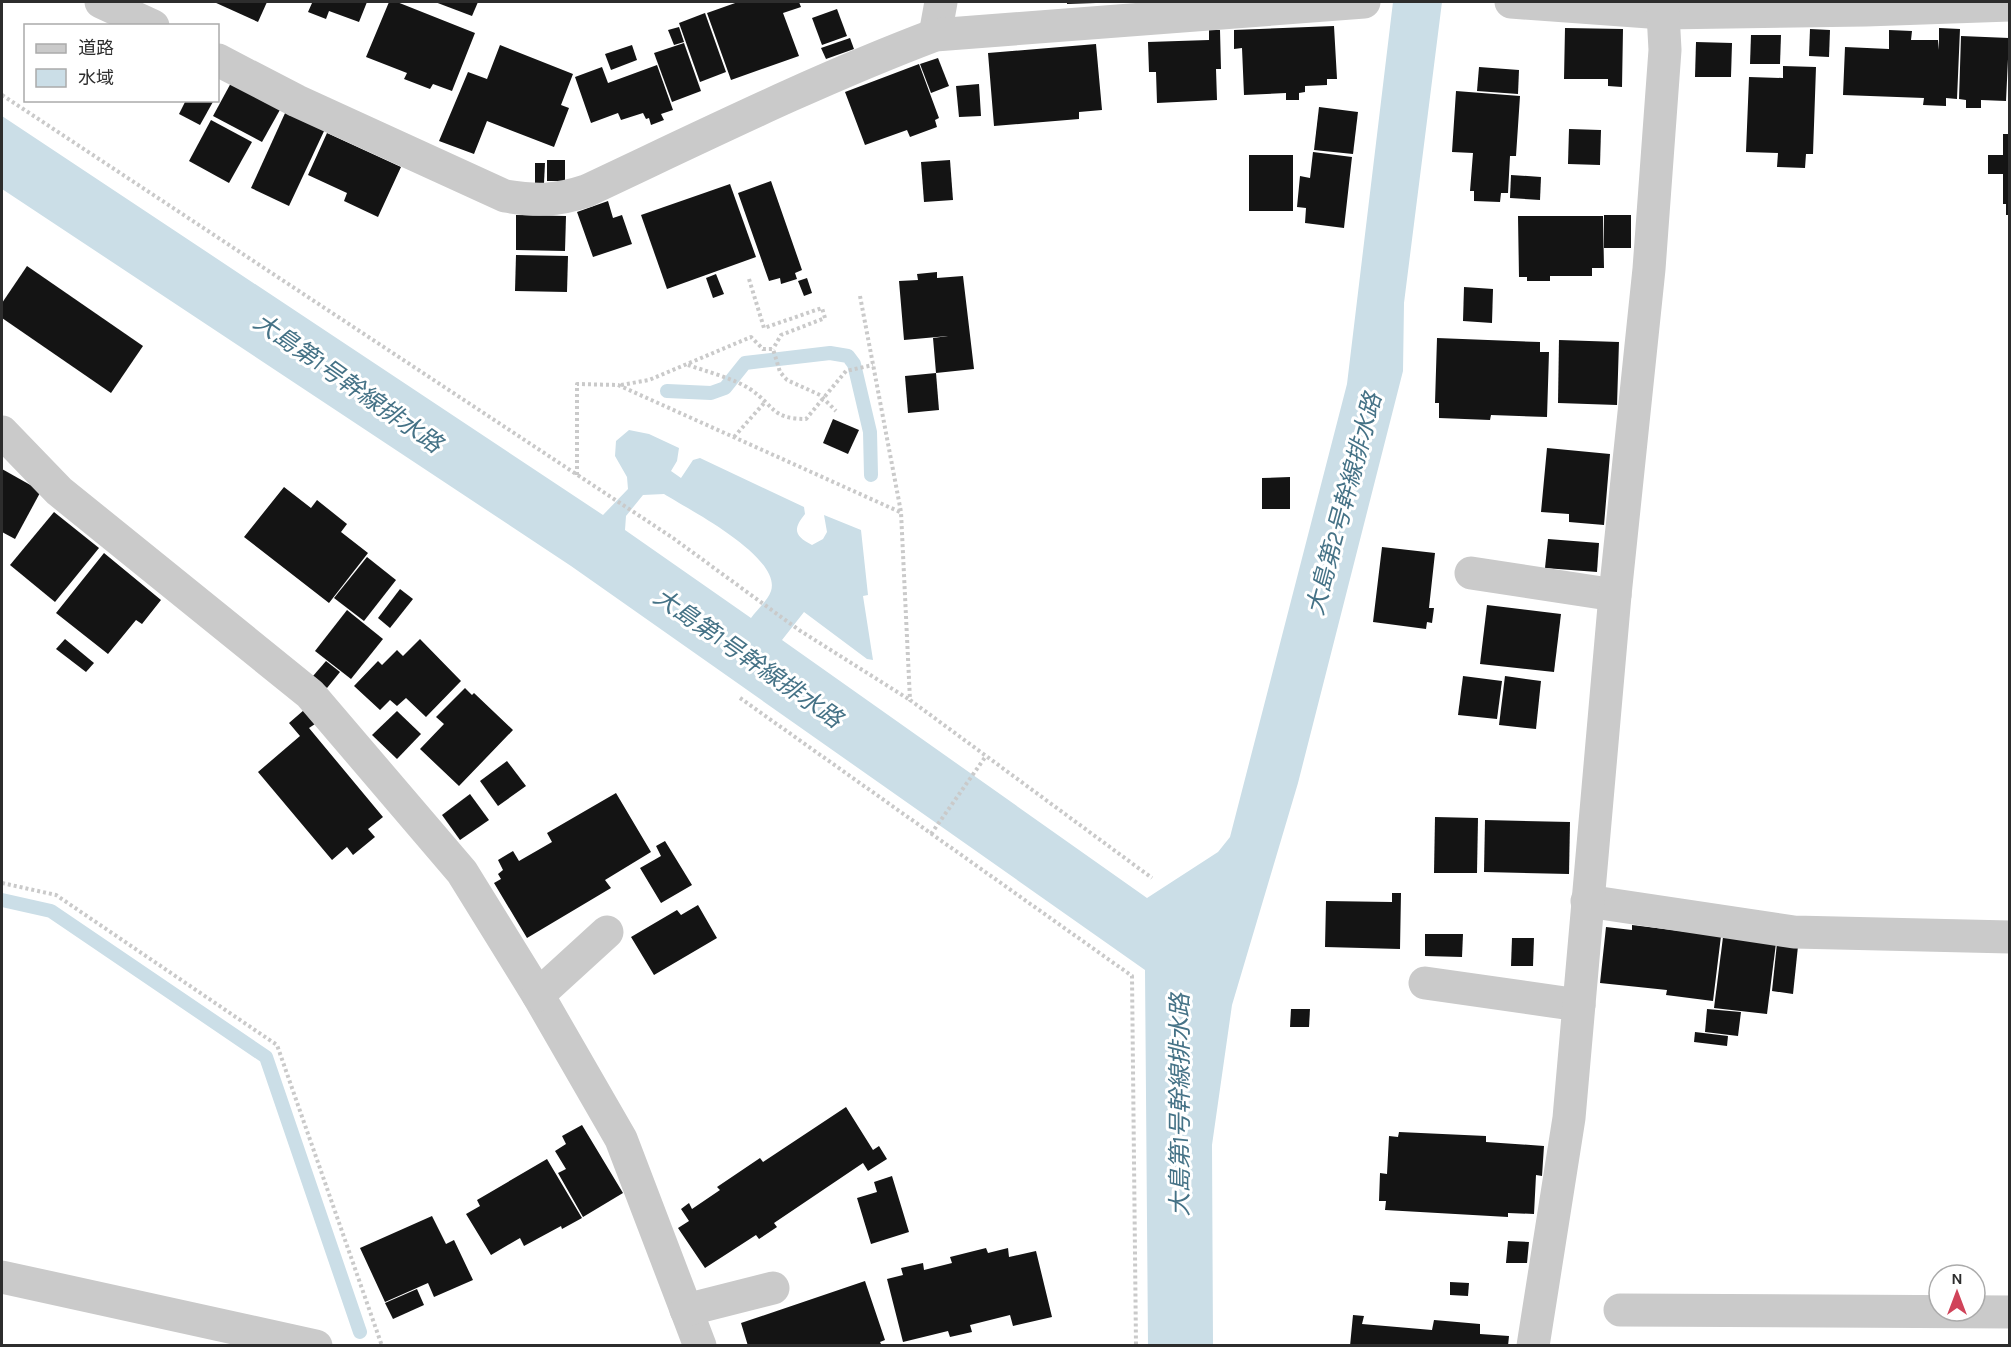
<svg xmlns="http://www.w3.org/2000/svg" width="2011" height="1347" font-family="Karla,'Noto Sans JP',sans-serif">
<rect width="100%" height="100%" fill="#fff"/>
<path fill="#cbdee7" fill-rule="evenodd" d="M1393 2H1442L1404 303 1403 371 1298 783 1232 1005 1212 1145 1213 1345H1148L1145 970 571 566 2 189V116L603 515 628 489 627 477 615 456 616 441 629 430 649 434 679 448 677 461 671 471 681 478 693 460 700 458 804 507 805 514C792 530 795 536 812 545L823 539 827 532 824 515 861 530 868 595 863 596 873 660 867 659 804 612 782 640 1147 898 1218 852 1230 837 1347 384ZM664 494C688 509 782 557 771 591 768 600 757 610 751 618L625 530 626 516 643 495Z"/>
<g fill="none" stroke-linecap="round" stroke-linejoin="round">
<g stroke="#cbdee7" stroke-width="14">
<path d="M667 391 711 393 725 388 745 363 830 353 848 356 854 364 870 432 871 475"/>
<path d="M2 900 51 911 266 1057 360 1332"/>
</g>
</g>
<g fill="#141414">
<path d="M214 2H267L258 22Z"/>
<path d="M307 2H367L359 22 329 11 326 19 308 12 312 3Z"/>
<path d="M389 2H397L475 33 452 91 433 84 430 89 404 79 407 73 366 57Z"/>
<path d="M435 2H478L472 16Z"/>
<path d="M738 2H799L801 7 783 13 799 56 731 80 707 13Z"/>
<path d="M1067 2H1096V3L1067 4Z"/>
<path d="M837 9 847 36 822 45 812 18Z"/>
<path d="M705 13 726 72 700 82 679 23Z"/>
<path d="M1334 26 1337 79H1327V85L1305 86V92L1299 93V100H1286V93L1244 95 1242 48 1234 49V30Z"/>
<path d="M679 27 684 42 674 45 668 30Z"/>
<path d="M1565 28 1623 29 1622 87 1608 86V79H1564Z"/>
<path d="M1939 28 1960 29 1957 99 1946 98V106L1923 105 1924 98 1843 95 1845 47 1889 49V30L1912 31 1911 40H1938L1939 50Z"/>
<path d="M1810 29 1830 30 1829 57 1809 56Z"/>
<path d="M1209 30H1220L1221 69H1216L1217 100 1157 103 1156 72H1149L1148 42 1209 40Z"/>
<path d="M1751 35H1781L1780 64H1750Z"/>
<path d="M1961 36 2009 38 2006 101 1981 100V108H1966V100L1959 99Z"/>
<path d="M850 38 854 49 826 59 821 48Z"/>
<path d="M1696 42 1732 43 1731 77H1695Z"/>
<path d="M684 43 701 91 672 102 654 53Z"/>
<path d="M1096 44 1102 110 1079 112V119L994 126 988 53Z"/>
<path d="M500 45 573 74 561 105 569 108 554 147 487 121 474 154 439 141 468 72 487 79Z"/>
<path d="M632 45 637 60 611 70 605 54Z"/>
<path d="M938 58 949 86 931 93 920 64Z"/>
<path d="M919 64 939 118 935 120 937 127 910 137 907 130 865 145 845 92Z"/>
<path d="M657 65 673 110 661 114 664 120 651 125 649 118 646 119 643 113 621 120 618 113 591 123 575 77 602 67 608 83Z"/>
<path d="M1783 66 1816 67 1813 154H1806L1805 168 1777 167 1778 153 1746 152 1749 77 1783 78Z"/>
<path d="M1479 67 1519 70 1518 94 1477 91Z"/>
<path d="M232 81 281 108 262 142 213 116Z"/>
<path d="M979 84 981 116 959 117 956 86Z"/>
<path d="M1456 91 1520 96 1516 156H1510L1508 193H1501L1500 202 1474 201V191H1470L1473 153 1452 152Z"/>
<path d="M186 100H214L200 125 179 114Z"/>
<path d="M1319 107 1358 112 1353 154 1314 150Z"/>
<path d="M286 111 325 129 289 206 251 188Z"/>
<path d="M211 120 252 142 229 183 189 161Z"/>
<path d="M1569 129 1601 130 1600 165 1568 164Z"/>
<path d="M327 133 401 167 378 217 344 201 347 193 308 175Z"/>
<path d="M2003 134H2010V215H2006V204H2003V174H1988V155H2003Z"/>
<path d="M1313 152 1352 157 1344 228 1305 223 1306 208 1297 207 1300 176 1310 178Z"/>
<rect x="1249" y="155" width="44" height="56"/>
<rect x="547" y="160" width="18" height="21"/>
<path d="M950 160 953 200 924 202 921 162Z"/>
<path d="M535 163H545L544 183H535Z"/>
<path d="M1511 175 1541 177 1540 200 1510 198Z"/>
<path d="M771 181 802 270 795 273 797 279 781 284 780 278 769 281 738 193Z"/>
<path d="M730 184 756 257 667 289 641 215Z"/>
<path d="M608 201 613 218 622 215 632 244 593 257 577 212Z"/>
<path d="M516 215 566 216 565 251 516 250Z"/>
<rect x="1604" y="215" width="27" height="33"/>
<path d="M1518 216H1603L1604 268H1592V276H1550V281H1527V277H1519Z"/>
<path d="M516 255 568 256 567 292 515 291Z"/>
<path d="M27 266 143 346 111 393 2 318V303Z"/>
<path d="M937 272V278L963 276 974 369 936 373 933 338 948 336 904 340 899 281 918 280 917 274Z"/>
<path d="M716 274 724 294 713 298 706 278Z"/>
<path d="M807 278 812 293 804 296 798 281Z"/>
<path d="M1464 287 1493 289 1492 323 1463 321Z"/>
<path d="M1437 338 1540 342V352H1549L1547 417 1491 415 1490 420 1439 418V403H1435Z"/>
<path d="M1559 340 1619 342 1617 405 1558 403Z"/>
<path d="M936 373 939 410 908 413 905 376Z"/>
<path d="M833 419 859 430 848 454 823 443Z"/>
<path d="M1547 448 1610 454 1604 525 1569 522V514L1541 512Z"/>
<path d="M2 469 41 491 15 539 2 532Z"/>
<path d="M1290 477V509H1262V478Z"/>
<path d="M284 487 311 508 317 500 347 524 341 532 368 553 329 603 244 537Z"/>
<path d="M54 512 99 548 55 602 10 565Z"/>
<path d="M1548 539 1599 543 1597 572 1545 568Z"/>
<path d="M1382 547 1435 553 1429 608H1434L1432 623 1427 622 1426 629 1373 622Z"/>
<path d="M104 553 161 600 142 624 136 620 108 654 56 613Z"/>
<path d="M367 557 396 580 364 621 334 598Z"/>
<path d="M400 589 413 599 390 628 378 618Z"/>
<path d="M1487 605 1561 614 1554 672 1480 664Z"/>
<path d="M347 610 383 639 351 679 315 651Z"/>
<path d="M65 639 94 663 86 672 56 649Z"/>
<path d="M420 639 461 681 426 717 406 698 397 706 390 700 380 710 354 686 378 661 382 665 397 650 403 656Z"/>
<path d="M326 661 340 672 327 688 313 676Z"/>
<path d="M1463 676 1502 681 1497 719 1458 715Z"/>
<path d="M1505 676 1541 681 1536 729 1499 725Z"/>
<path d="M465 688 472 695 474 693 513 730 459 786 420 749 444 724 436 717Z"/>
<path d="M304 710 315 724 309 728 383 817 368 829 375 837 353 855 347 847 332 860 258 772 300 736 289 723Z"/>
<path d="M397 711 421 734 397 759 372 735Z"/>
<path d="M507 761 526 786 498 806 480 781Z"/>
<path d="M616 793 651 852 605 880 611 888 527 938 494 883 501 879 498 874 503 870 498 860 513 851 519 861 552 842 547 833Z"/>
<path d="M470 794 489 820 460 840 442 815Z"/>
<path d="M1435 817 1478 818 1477 873H1434Z"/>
<path d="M1485 820 1570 822 1569 874 1484 872Z"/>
<path d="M665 841 692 885 661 903 640 868 661 856 656 846Z"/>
<path d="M1392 893H1401L1400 949 1325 947 1326 901 1392 902Z"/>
<path d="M698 905 717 938 654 975 631 937 677 910 681 915Z"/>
<path d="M1632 925 1721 936 1713 1001 1666 995 1667 990 1600 983 1606 927 1632 930Z"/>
<path d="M1425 934H1463L1462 957 1425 956Z"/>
<path d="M1723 937 1776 943 1767 1014 1714 1008Z"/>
<path d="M1512 938H1534L1533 966H1511Z"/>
<path d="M1777 943 1798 946 1793 994 1772 991Z"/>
<path d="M1291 1009H1310L1309 1027H1290Z"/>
<path d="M1707 1009 1741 1012 1738 1036 1705 1032Z"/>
<path d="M1695 1032 1728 1036 1727 1046 1694 1042Z"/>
<path d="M846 1107 873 1150 879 1146 887 1159 868 1171 863 1163 774 1223 777 1227 759 1239 756 1235 705 1268 678 1228 689 1221 681 1209 689 1203 692 1209 720 1190 717 1187 760 1158 763 1162Z"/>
<path d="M582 1125 623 1193 583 1217 558 1173 566 1169 555 1151 566 1144 562 1136Z"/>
<path d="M1399 1132 1486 1136V1142L1544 1146 1542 1176 1536 1175 1534 1214 1508 1213V1217L1385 1210 1386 1201H1379L1380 1173 1387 1174 1389 1136 1398 1137Z"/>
<path d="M547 1159 582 1218 562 1229 561 1226 524 1246 520 1238 491 1255 466 1214 480 1206 477 1200Z"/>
<path d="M892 1176 909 1232 871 1244 857 1198 877 1192 874 1182Z"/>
<path d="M432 1216 446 1244 454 1240 473 1280 434 1297 428 1283 385 1302 360 1248Z"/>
<path d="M1508 1241 1529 1242 1527 1263H1506Z"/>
<path d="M986 1248 988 1253 1008 1248 1009 1257 1036 1251 1052 1317 1013 1326 1010 1315 970 1325 972 1332 950 1337 948 1331 903 1342 887 1279 903 1275 901 1268 923 1263 924 1270 952 1263 950 1257Z"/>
<path d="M865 1281 885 1340 880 1342 882 1346H748L741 1323Z"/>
<path d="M1450 1282 1469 1283 1468 1296 1450 1295Z"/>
<path d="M417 1289 424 1305 393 1319 385 1303Z"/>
<path d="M1353 1315 1364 1316 1362 1324 1432 1330 1434 1320 1480 1324V1334L1509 1336 1508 1346H1350Z"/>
</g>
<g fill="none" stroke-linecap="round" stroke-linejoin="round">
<g stroke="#cacaca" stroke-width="4" stroke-dasharray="3 3" stroke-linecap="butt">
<path d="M2 95 673 538 799 630 910 700"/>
<path d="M749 279 764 328 822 308 825 318 781 335 773 349"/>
<path d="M860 296 901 512 910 700 1152 878"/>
<path d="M688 365C705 371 735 379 750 389 775 406 771 419 806 419L846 371 873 365"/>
<path d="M621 385 649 380 751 337 763 349H773L780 372 787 380 820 395 836 411"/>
<path d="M734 437 765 402"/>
<path d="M577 475V384L618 385 900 512"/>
<path d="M740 698 1132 976 1136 1346"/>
<path d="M931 834 986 756"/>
<path d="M2 883 56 895 277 1045 382 1346"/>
</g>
<g stroke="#cacaca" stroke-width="33">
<path d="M101 2 153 26"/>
<path d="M1511 2 1663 13 1866 10 2010 5"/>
<path d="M935 35 941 2"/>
<path d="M218 60 297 101 505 196C536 201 556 201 586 191 701 137 816 80 935 35L1364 2"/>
<path d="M2 432 59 491 310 694 462 872 538 995 621 1139 700 1346"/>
<path d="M1471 573 1615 595"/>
<path d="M1587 901 1794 932 2010 937"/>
<path d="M1425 983 1579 1005"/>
<path d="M538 995 607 932"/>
<path d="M2 1277 316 1346"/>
<path d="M686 1310 773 1288"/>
<path d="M1620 1310 2010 1312"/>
<path d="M1533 1346 1569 1118 1615 595 1649 269 1665 50 1663 13"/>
</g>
</g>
<g text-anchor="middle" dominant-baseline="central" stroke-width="6" stroke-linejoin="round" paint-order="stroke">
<g font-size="24" font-style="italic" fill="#457286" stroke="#fff">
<text transform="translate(348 383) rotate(35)">大島第1号幹線排水路</text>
<text transform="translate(1344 504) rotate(-75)">大島第2号幹線排水路</text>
<text transform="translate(748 658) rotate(35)">大島第1号幹線排水路</text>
<text transform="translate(1180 1105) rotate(-90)">大島第1号幹線排水路</text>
</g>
</g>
<rect width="2011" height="1347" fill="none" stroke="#2d2d2d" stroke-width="6"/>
<rect x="24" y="24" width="195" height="78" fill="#ffffff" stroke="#ababab" stroke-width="1.5"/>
<rect x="36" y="44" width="30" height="9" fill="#cacaca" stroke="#ababab" stroke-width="1.5"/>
<text x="78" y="54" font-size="18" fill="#2d2d2d">道路</text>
<rect x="36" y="69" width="30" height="18" fill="#cbdee7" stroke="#ababab" stroke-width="1.5"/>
<text x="78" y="84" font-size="18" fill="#2d2d2d">水域</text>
<g transform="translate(1957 1293)"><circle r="28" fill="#ffffff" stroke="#ababab" stroke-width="1.5"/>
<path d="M0-4.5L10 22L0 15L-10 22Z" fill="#d04359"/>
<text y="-9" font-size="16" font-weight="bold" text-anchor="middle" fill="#2d2d2d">N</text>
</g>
</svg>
